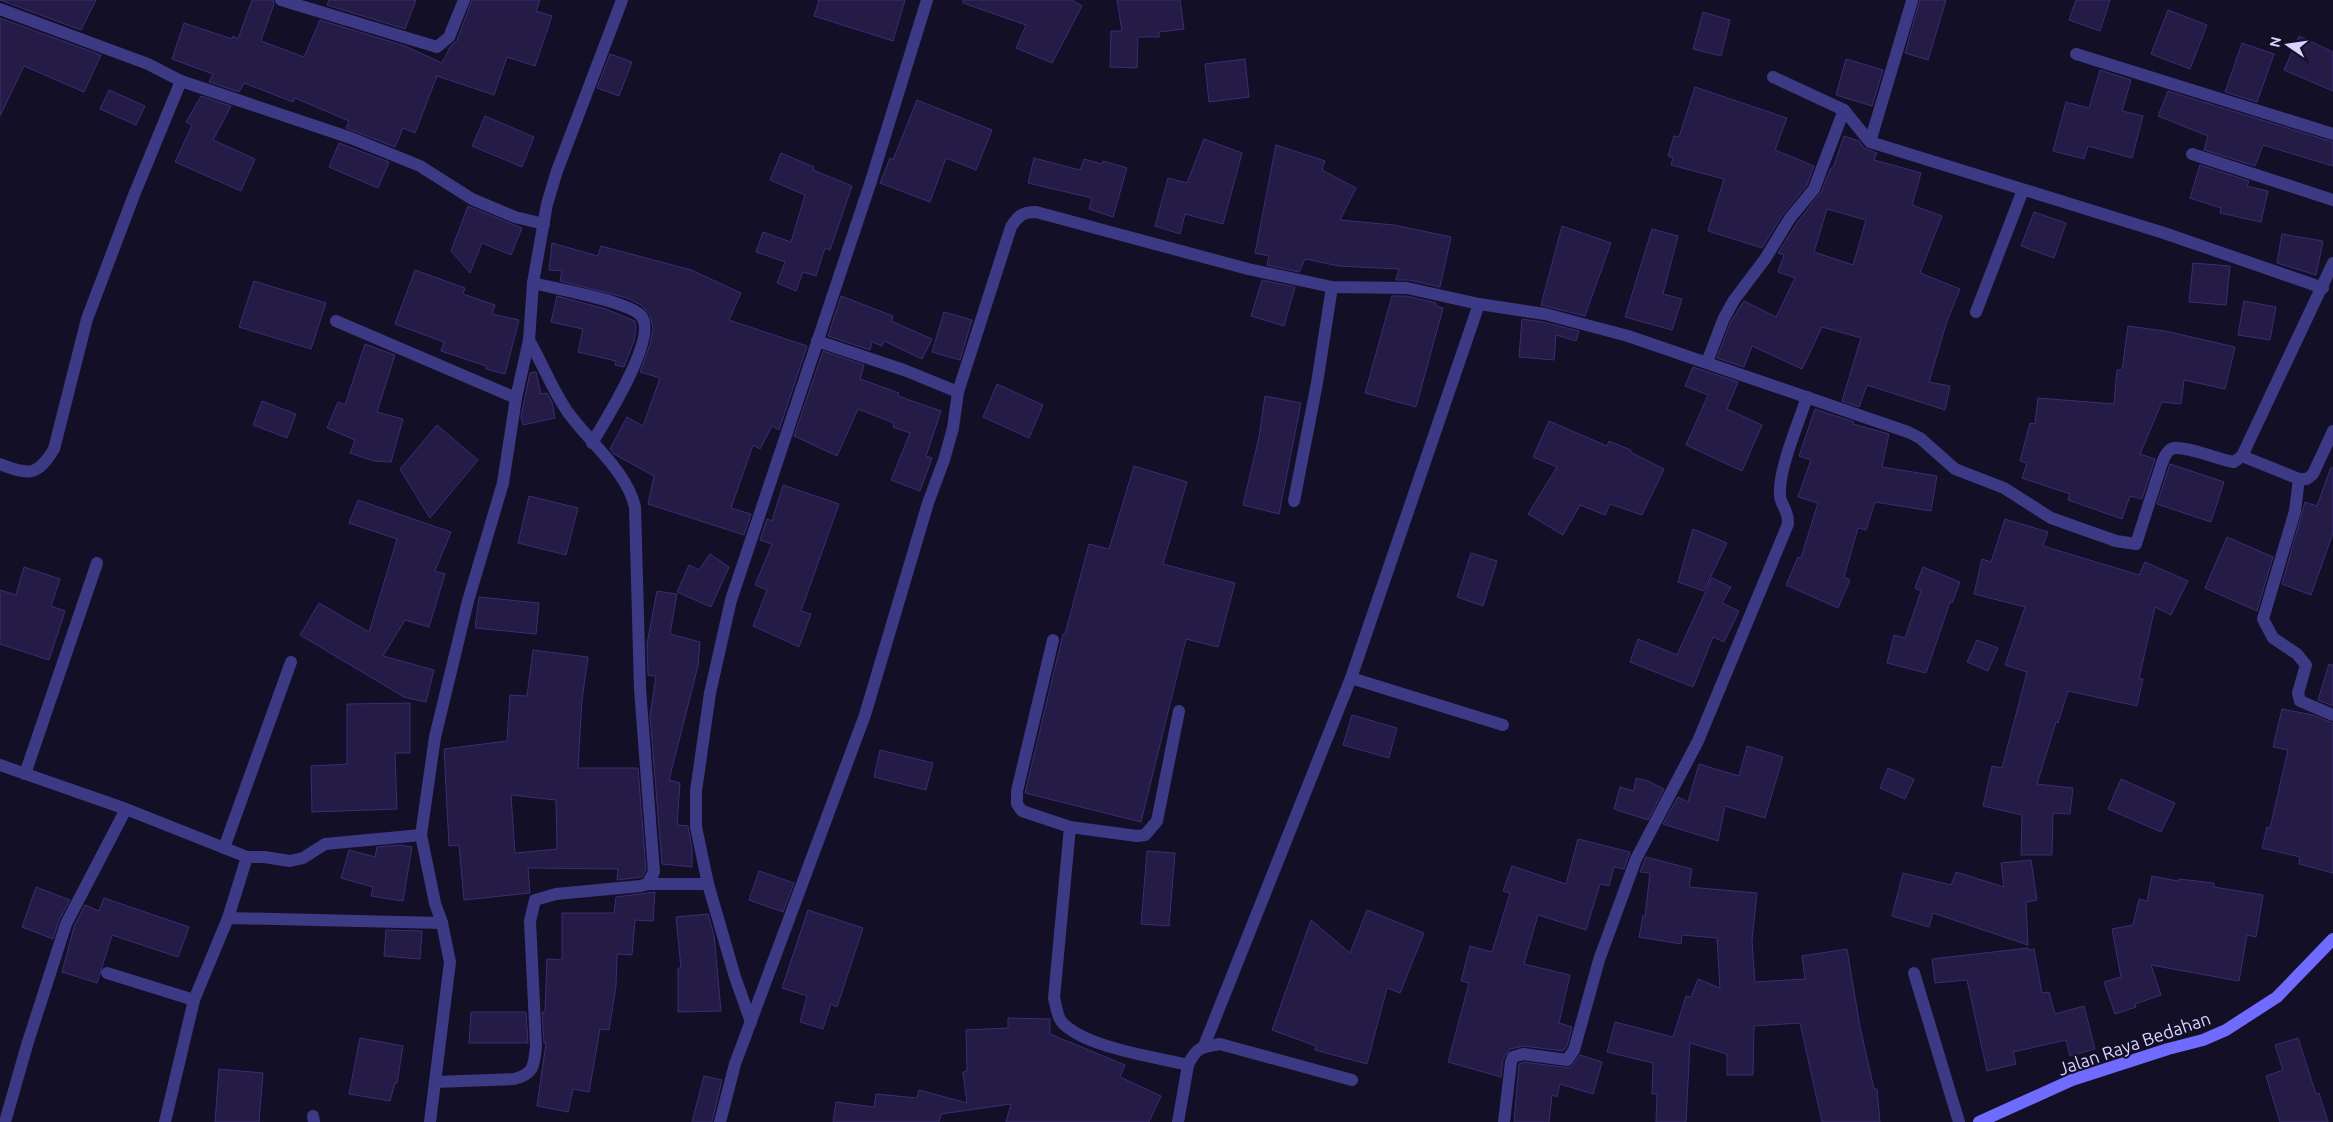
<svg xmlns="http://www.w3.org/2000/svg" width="2333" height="1122" font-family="Ubuntu,sans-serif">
<rect width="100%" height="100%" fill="#130f26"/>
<g fill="#241b47" stroke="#3b2d73" fill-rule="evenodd">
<path d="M0 0H96L81 30Z"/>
<path d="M252 0H273L274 4 261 41 304 57 320 20 405 46 442 63 450 47 457 40 472 0H540L536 11 552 16 535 66 507 57 494 95 437 76 415 133 403 128 395 147 346 128 349 121 295 98 293 102 244 83 239 92 209 82 213 74 172 59 184 23 232 39 233 36 238 39Z"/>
<path d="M329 0H416L405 29 327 5Z"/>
<path d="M819 0H905L893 41 814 16Z"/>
<path d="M963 0H1072L1082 6 1052 63 1016 48 1026 25 963 3Z"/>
<path d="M1117 0H1180L1184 29 1159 32V37H1138L1137 68 1110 67 1111 31H1122Z"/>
<path d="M1920 0H1946L1928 60 1905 53Z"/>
<path d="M2076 0H2110L2100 31 2069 20Z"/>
<path d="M2168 10 2207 25 2190 69 2151 54Z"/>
<path d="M1703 12 1730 20 1721 56 1693 49Z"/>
<path d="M0 18 101 55 84 92 24 66 0 116Z"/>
<path d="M2299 36 2333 52V91L2284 70Z"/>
<path d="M2242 43 2274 54 2257 102 2225 92Z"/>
<path d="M610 54 632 62 619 96 597 88Z"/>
<path d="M1245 59 1249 97 1209 102 1205 64Z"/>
<path d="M1846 59 1883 70 1872 106 1836 95Z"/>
<path d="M2100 70 2131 80 2122 111 2143 116 2132 158 2088 146 2084 159 2053 151 2066 102 2089 108Z"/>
<path d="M1695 87 1787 118 1775 150 1814 166 1807 185 1783 214 1762 248 1708 231 1724 179 1671 165 1673 158 1668 156 1674 136 1679 137Z"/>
<path d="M109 90 145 106 136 125 100 109Z"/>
<path d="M2168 91 2333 142V166L2263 145 2255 166 2204 150 2208 136 2158 116Z"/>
<path d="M201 96 231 106 213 140 255 159 241 191 175 162 192 125 186 122Z"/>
<path d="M917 100 992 130 976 170 946 158 930 202 880 183 890 158 893 160Z"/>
<path d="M485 116 534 137 522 167 472 146Z"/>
<path d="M1844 136 1859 141 1864 148 1877 153 1874 160 1921 173 1912 205 1942 216 1920 273 1960 289 1947 321 1929 382 1950 386 1945 410 1867 385 1859 407 1842 401 1861 338 1822 327 1802 369 1752 346 1744 367 1717 358 1731 321 1744 301 1776 317 1795 278 1778 272 1784 255 1778 253 1797 223 1821 192 1831 168H1833ZM1827 209 1866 220 1853 265 1814 252Z"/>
<path d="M1204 139 1242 153 1223 224 1185 214 1180 234 1155 226 1168 178 1187 183Z"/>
<path d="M339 143 389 162 378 188 329 167Z"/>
<path d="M1276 145 1325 161 1322 170 1356 188 1340 220 1394 225 1451 237 1440 287 1409 280H1396L1399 269 1339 266 1305 259 1299 272 1267 265 1269 256 1255 253Z"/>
<path d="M781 153 814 167 813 170 852 186 830 250 825 248 816 276 803 272 796 291 777 283 785 262 756 252 763 232 791 242 805 195 770 180Z"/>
<path d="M1034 158 1080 170 1084 159 1102 164 1103 161 1127 168 1113 217 1089 209 1092 198 1028 183Z"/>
<path d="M2200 165 2249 181 2247 186 2268 191 2261 222 2220 213 2221 208 2190 198Z"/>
<path d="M468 206 522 228 511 255 482 243 470 273 451 251Z"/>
<path d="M2034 212 2066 223 2054 258 2021 246Z"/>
<path d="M1562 226 1611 243 1585 316 1541 305Z"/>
<path d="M1652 229 1678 236 1663 294 1682 299 1672 330 1625 317Z"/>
<path d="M2282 234 2323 241 2316 275 2277 263Z"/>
<path d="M552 243 598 256 601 246 691 270 741 293 729 320 807 346 779 430 772 426 760 449 753 445 731 508 751 514 744 535 648 504 654 476 614 454 610 449 627 417 643 426 660 378 640 372 650 344 653 329 650 315 641 305 627 298 560 281 562 271 549 270Z"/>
<path d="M2193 263 2230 266 2226 305 2189 302Z"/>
<path d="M415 270 465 288 463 294 495 305 492 314 519 320 505 374 486 369V366L441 351 444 342 395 324Z"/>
<path d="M1262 280 1295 287 1284 326 1251 316Z"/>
<path d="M254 281 326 303 311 349 239 327Z"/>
<path d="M557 296 606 309 635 321 636 328 634 341 624 367 615 365 616 361 578 352 583 329 551 322Z"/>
<path d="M841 296 893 316 891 321 932 339 922 359 884 341 882 346 872 342 870 350 828 336Z"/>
<path d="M1392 296H1406L1436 303V306L1443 308 1416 407 1365 393Z"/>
<path d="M2244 301 2276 307 2270 340 2238 335Z"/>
<path d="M944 312 972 320 960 360 932 352Z"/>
<path d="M1522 319 1543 322 1579 331 1576 341 1556 335 1554 360 1519 357Z"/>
<path d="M2128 326 2165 331 2235 347 2225 389 2184 380 2181 404 2162 402 2140 454 2155 459 2142 499 2130 496 2122 519 2068 500 2070 494 2022 478 2027 463 2020 461 2030 423 2035 424 2038 398 2114 404 2117 370H2122Z"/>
<path d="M365 344 395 355 377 412 403 419 391 462 374 461 350 453 355 440 327 428 338 402 345 405Z"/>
<path d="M823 351 864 365 860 379 899 393 898 396 941 411 926 456 932 458 920 491 891 480 910 433 893 427 894 423 858 409 837 456 794 436Z"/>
<path d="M1693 367 1738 382 1727 409 1762 425 1742 471 1686 445 1708 395 1685 386Z"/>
<path d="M536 372 541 394 547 393 552 402 555 418 523 425 521 416 530 373Z"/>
<path d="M997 384 1043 405 1029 438 983 417Z"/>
<path d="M1265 396 1301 403 1279 514 1243 505 1259 437Z"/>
<path d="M262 401 296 414 287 438 253 425Z"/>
<path d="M1815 409 1854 422 1853 424 1889 434 1882 467 1937 476 1931 511 1875 502 1866 530 1858 528 1844 577 1850 580 1838 608 1786 585 1798 557 1801 558 1818 503 1798 497 1811 460 1799 456Z"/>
<path d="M1549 421 1607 446 1609 441 1631 450 1630 452 1664 469 1642 515 1610 504 1605 515 1580 505 1563 535 1528 514 1557 467 1533 457Z"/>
<path d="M437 425 478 460 430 518 400 469Z"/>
<path d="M2170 464 2224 482 2211 522 2157 504Z"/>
<path d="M1134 466 1187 482 1163 564 1235 583 1218 647 1186 639 1141 822 1025 793 1063 634H1065L1089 544 1109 549Z"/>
<path d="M2331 467 2333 468V533L2311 595 2282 584 2305 502 2317 506Z"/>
<path d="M783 485 839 504 801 611 811 614 799 647 753 626 767 590 755 585 772 544 760 540 767 519 772 521Z"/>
<path d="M529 496 578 508 566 555 518 543Z"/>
<path d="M358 500 451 532 435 571 445 574 429 627 405 620 383 656 434 670 426 702 404 697 300 635 319 603 369 632 397 539 349 523Z"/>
<path d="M2005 519 2048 532 2043 546 2139 575 2145 562 2188 581 2171 615 2155 607 2139 679H2143L2137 706 2068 691 2058 723 2056 722 2037 784 2073 788 2070 814 2053 813 2052 855H2021L2022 815 1983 806 1992 766 2002 768 2027 672 2005 665 2025 607 1974 594 1982 559 1991 562Z"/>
<path d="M1693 529 1727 543 1704 591 1678 582Z"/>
<path d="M2227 537 2273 557 2257 611 2205 588Z"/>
<path d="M1471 553 1497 561 1483 606 1457 597Z"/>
<path d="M710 554 729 567 711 607 677 592 689 565 699 570Z"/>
<path d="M24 567 60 579 51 606 65 611 49 660 0 644V590L16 595Z"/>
<path d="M1923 567 1960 582 1952 603 1950 602 1926 673 1887 663 1894 635 1905 638 1921 591 1915 588Z"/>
<path d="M1712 578 1731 587 1722 603 1739 611 1724 642 1713 637 1693 687 1630 662 1638 639 1677 655Z"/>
<path d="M657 591 677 594 670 634 700 642 698 666 669 780 680 783 677 825 688 826 692 848V867L662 864 650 716 656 676 648 675 647 644Z"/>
<path d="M479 597 539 603 536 634 475 628Z"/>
<path d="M1977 640 1998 648 1988 671 1967 662Z"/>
<path d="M533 650 588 657 582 700 578 768H638L646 870 642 877 617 880 618 869 528 868 530 893 464 900 459 845 449 846 444 749 507 741 510 695 527 696ZM511 795 556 800 557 849 515 853Z"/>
<path d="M2329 664 2333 665V706L2318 700Z"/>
<path d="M410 703V753H395L397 809 312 812 311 766 347 764V704Z"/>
<path d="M2282 709 2313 715 2333 723V873L2299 864 2300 857 2262 848 2267 827 2270 828 2288 750 2273 747Z"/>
<path d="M1352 715 1397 728 1389 758 1343 745Z"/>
<path d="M1747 746 1783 757 1765 818 1725 806 1718 841 1663 824 1678 797 1688 802 1699 764 1739 776Z"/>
<path d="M880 750 933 763 926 790 874 777Z"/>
<path d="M1888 768 1914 779 1905 799 1880 788Z"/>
<path d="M1636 778 1648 781 1664 789 1648 820 1614 809 1620 787 1634 791Z"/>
<path d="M2121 779 2175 803 2161 832 2108 809Z"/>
<path d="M1578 839 1630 852 1624 869 1614 867 1609 886 1600 884 1586 930 1538 915 1524 964 1570 975 1559 1023 1572 1027 1567 1046 1563 1051 1524 1046 1510 1049 1503 1059 1501 1077 1448 1062 1469 983 1461 981 1470 946 1492 952 1510 893 1503 891 1512 866 1566 884Z"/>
<path d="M400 845 412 847 403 901 371 896 373 887 341 878 349 850 375 857 377 847Z"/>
<path d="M1147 851 1175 853 1169 926 1141 924Z"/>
<path d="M1646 857 1692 869 1689 887 1757 893 1752 941 1755 982 1805 979 1802 956 1847 949 1860 1027 1874 1089H1877L1880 1122H1822L1800 1023 1754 1026 1753 1075H1727V1054L1690 1043 1686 1122H1656L1657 1094H1652L1653 1063 1607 1052 1615 1022 1673 1037 1686 996 1691 997 1698 979 1720 988 1717 938 1682 935 1681 944 1639 937 1643 916H1645L1650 873 1640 872Z"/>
<path d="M2031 860 2037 900 2026 902 2028 945 1933 913 1929 927 1892 916 1903 873 1951 885 1956 872 2004 887 2001 863Z"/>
<path d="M759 871 794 883 783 912 749 900Z"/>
<path d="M2152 876 2178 881 2179 879 2214 883V887L2263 895 2256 937 2247 935 2239 981 2151 965 2161 995 2135 1004 2136 1007 2115 1014 2104 982 2121 977 2112 929 2133 925 2139 899 2147 901Z"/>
<path d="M36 887 70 900 59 920 53 939 22 927Z"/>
<path d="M655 892 653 921 635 920 632 955 617 954 616 986 609 1030 600 1029 589 1092 573 1089 568 1112 537 1106 546 1043H544L542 1012H545L547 959 562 960V913H614L616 897Z"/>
<path d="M104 898 189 927 178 957 112 935 97 983 62 972 74 927 85 905 99 911Z"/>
<path d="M808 910 863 928 837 1007 831 1004 823 1029 800 1022 807 996 782 988Z"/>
<path d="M1367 910 1424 933 1400 993 1387 988 1367 1064 1315 1050 1316 1046 1272 1030 1311 920 1350 953Z"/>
<path d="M708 914 714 935 721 1011 678 1012V968H681L676 917Z"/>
<path d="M386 930 422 931 420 959 384 956Z"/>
<path d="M2028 948V950L2034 949 2042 993 2049 992 2055 1014 2084 1006 2095 1049 2070 1056 2066 1040 2013 1052 2016 1064 1987 1071 1967 980 1935 983 1932 959Z"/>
<path d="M471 1012H526L528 1043H469Z"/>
<path d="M1008 1018 1050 1019V1034L1125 1065 1120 1077 1161 1096 1149 1122H1006L1011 1104 941 1114 939 1122H833L836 1102 874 1107 876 1094 917 1098 919 1090 967 1103 963 1072 967 1071 966 1030 1008 1028Z"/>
<path d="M360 1038 403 1046 397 1083H395L390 1101 349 1094Z"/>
<path d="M2298 1038 2316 1094 2319 1093 2328 1122H2280L2266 1076 2283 1070 2275 1045Z"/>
<path d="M1580 1055 1602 1062 1593 1094 1560 1084 1557 1097 1552 1095 1549 1122H1514L1519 1064 1524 1062 1570 1068Z"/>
<path d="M219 1069 263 1073 259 1122H215Z"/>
<path d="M704 1076 722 1080 712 1122H692Z"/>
</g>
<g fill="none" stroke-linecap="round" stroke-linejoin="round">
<g stroke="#3d3a85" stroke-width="12">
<path d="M281 0 437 47 449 37 464 0"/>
<path d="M0 9 148 64 181 81 134 195 87 319 54 449C37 477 28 475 0 464"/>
<path d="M2076 54 2333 134"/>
<path d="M1773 77 1844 110 1870 142 2164 233 2323 288"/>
<path d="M181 81 351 138 420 166 472 199 515 217 544 224"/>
<path d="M1870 142 1912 1"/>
<path d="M2192 154 2333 200"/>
<path d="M533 283C553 288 633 302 642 317 657 339 605 421 592 443"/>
<path d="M1976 312 2023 190"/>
<path d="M336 321 516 398"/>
<path d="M817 341 904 370 958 392"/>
<path d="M1707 362 1724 318 1734 300 1765 259 1790 218 1814 189 1844 110"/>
<path d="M2242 456 2299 479H2307L2313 474 2333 431"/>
<path d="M2299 479 2295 511 2263 619 2273 638 2297 654 2306 665 2298 693 2300 701 2333 715"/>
<path d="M1294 501 1317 383 1332 287"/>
<path d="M1053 640 1017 791V804L1022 811 1070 827 1054 998C1056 1005 1057 1015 1061 1021 1082 1047 1155 1057 1188 1065L1178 1122"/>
<path d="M1351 678 1503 725"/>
<path d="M0 765 126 809 247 857H264L290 861 303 858 325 844 421 835"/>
<path d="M25 774 97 563"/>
<path d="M1070 827 1137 836 1145 835 1157 821 1179 711"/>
<path d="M224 848 291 662"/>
<path d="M648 884H708"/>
<path d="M228 918 442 923"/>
<path d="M107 973 194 1000"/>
<path d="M1914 973 1959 1122"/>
<path d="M751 1022 735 977 708 884 696 827V791L710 693 731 600 871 181 927 0"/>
<path d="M1204 1046 1351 678 1479 304"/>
<path d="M1188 1065C1196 1047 1202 1047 1220 1044L1352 1080"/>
<path d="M435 1082 514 1079C534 1074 534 1066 536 1046L530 921 535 900 556 894 641 886 647 884 654 872 640 689 635 507C627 471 588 441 567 411 552 389 542 363 529 340"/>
<path d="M313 1116 314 1122"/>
<path d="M5 1122 27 1045 66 924 126 809"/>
<path d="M165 1122 194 1000 228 918 247 857"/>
<path d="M430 1122 450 962 442 923 435 903 421 835 435 737 468 601 503 483 516 398 529 340 533 283 547 204 557 171 622 0"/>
<path d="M720 1122 735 1064 865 715 928 503 944 460 953 428 958 392 1011 227C1018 216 1022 212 1036 212L1248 269 1332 287 1407 288 1479 304 1545 314 1628 336 1908 432 1920 438 1955 469 2004 488 2051 518 2116 541 2136 544 2162 463C2164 458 2166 452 2171 449 2182 444 2220 460 2234 462L2242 456 2333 263"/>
<path d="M1504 1122 1511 1062 1513 1057 1523 1054 1567 1060 1574 1050 1599 960 1636 859 1698 741 1788 524C1789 510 1780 505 1780 495 1778 470 1799 422 1807 397"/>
</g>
<path stroke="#6f6bff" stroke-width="12" d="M1979 1122 2072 1080 2168 1049 2203 1040 2226 1030 2277 997 2333 939"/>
</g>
<g text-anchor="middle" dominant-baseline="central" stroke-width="4" stroke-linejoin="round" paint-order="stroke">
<g font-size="18" fill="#d9d4ff" stroke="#130f26">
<text transform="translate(2134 1043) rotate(-19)">Jalan Raya Bedahan</text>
</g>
</g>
<g transform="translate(2288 45) rotate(283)" stroke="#130f26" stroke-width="4" paint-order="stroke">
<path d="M0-4L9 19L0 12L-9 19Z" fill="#d9d4ff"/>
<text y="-8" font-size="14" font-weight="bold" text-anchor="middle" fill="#d9d4ff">N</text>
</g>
</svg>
